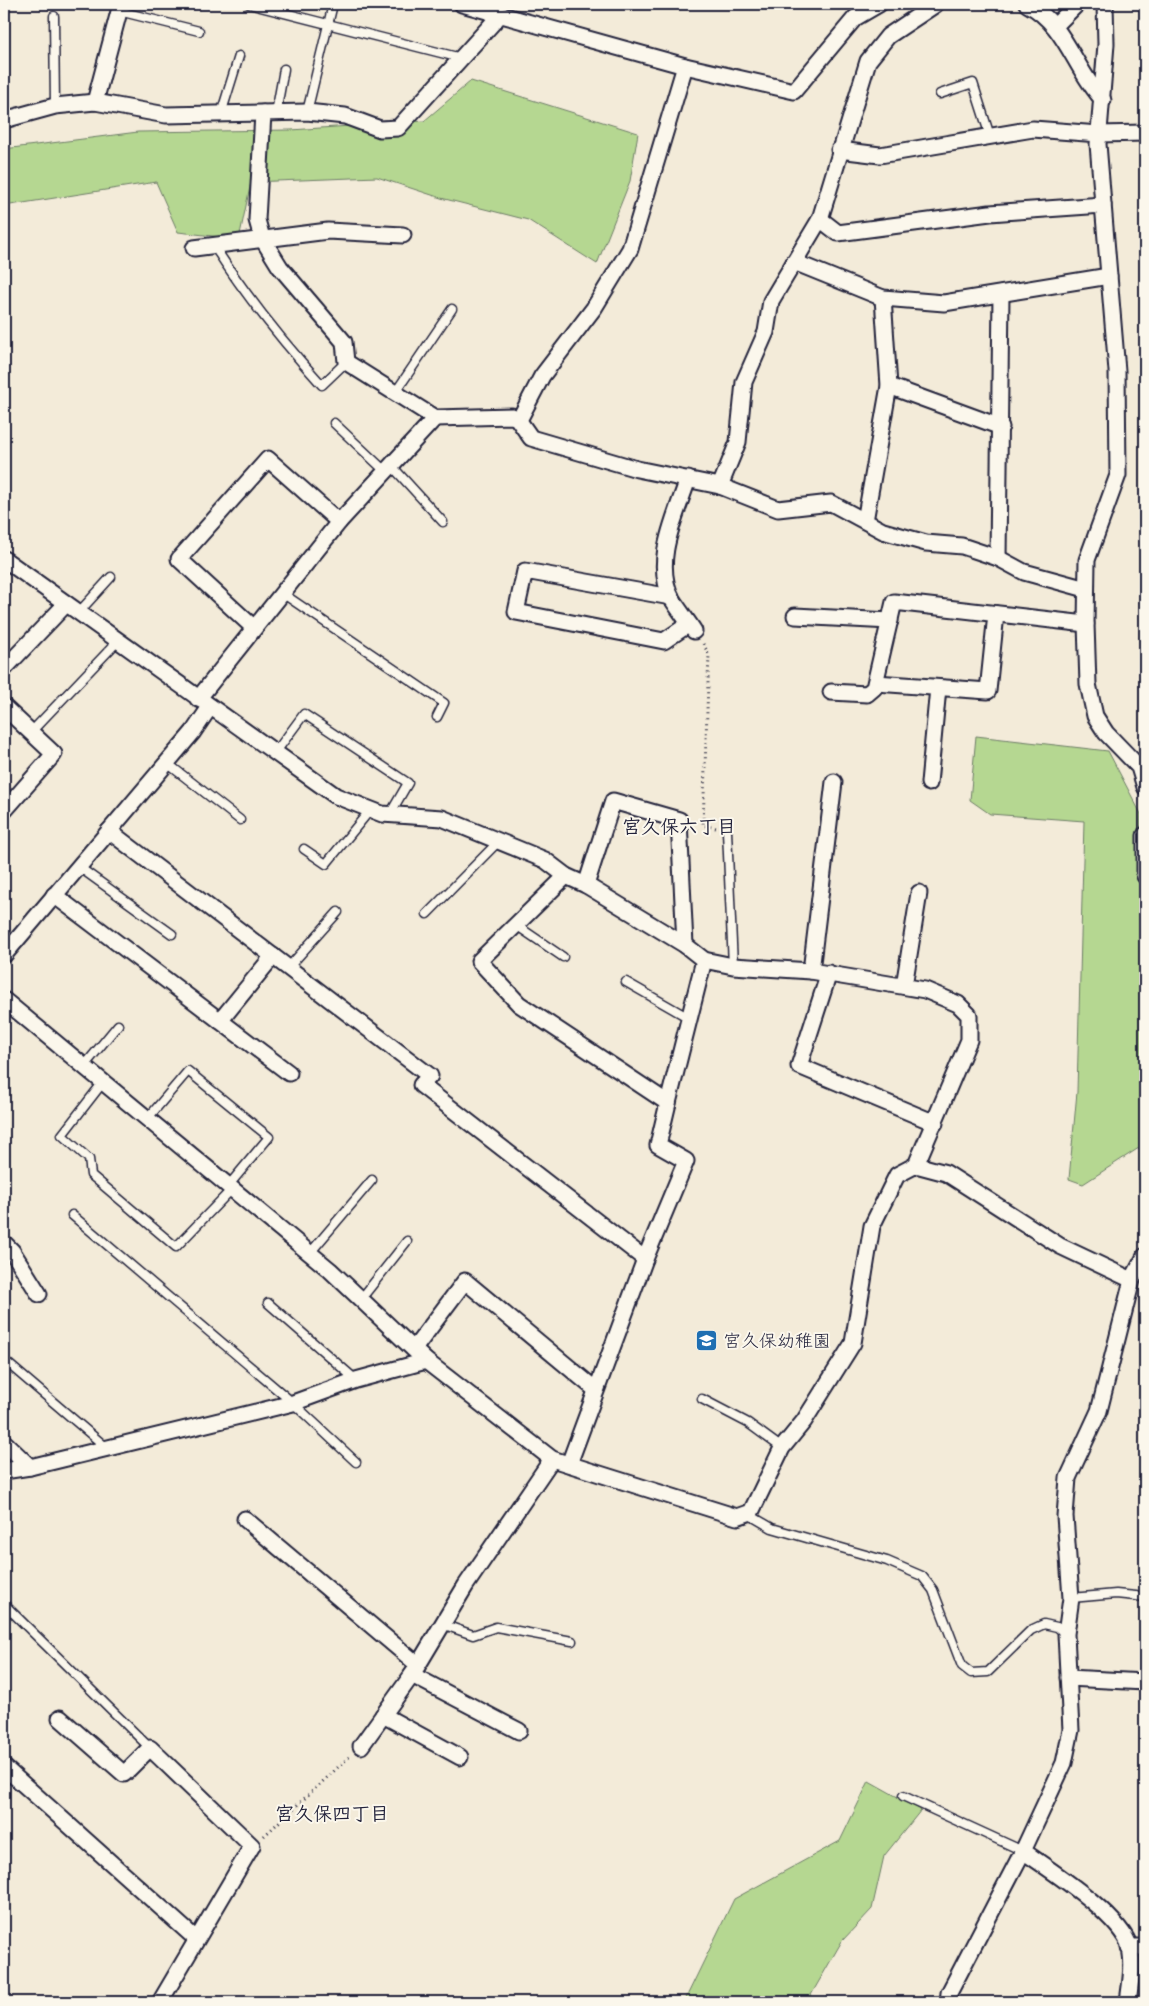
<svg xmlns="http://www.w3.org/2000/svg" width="1149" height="2006" font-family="'Shantell Sans','Klee One',sans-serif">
<rect width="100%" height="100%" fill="#f3ebd9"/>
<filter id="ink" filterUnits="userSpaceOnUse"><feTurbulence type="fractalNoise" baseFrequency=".02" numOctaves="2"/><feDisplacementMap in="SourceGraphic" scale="10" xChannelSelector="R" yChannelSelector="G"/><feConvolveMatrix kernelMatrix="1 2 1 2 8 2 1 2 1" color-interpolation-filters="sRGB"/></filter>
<g filter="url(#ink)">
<g fill="#b5d791" stroke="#6c7c66">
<path d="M471 81 638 133 630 181 597 264 528 220 441 198 377 177 251 182 239 239 178 232 156 182 4 206V149L138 132 291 130 424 121Z"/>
<path d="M976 736 1108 751 1141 814 1139 866 1145 898V1144L1083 1184 1069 1179 1077 1092 1084 821 990 814 970 800Z"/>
<path d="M869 1781 921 1810 884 1856 872 1909 842 1941 807 2002H684L734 1899 840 1841Z"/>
</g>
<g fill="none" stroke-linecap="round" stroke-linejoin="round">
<defs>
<g id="lane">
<path d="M249 4 461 58"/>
<path d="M119 11 199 31"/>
<path d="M54 16 55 106"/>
<path d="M940 94 973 83 990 136"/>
<path d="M307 112 333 4"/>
<path d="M276 113 284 69"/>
<path d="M221 114 239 56"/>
<path d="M214 246C246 296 282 341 322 385L346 362"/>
<path d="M395 393 452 309"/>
<path d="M334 423 385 471"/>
<path d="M391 465 443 522"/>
<path d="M282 593 444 703 437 717"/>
<path d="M79 612 111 577"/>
<path d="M31 732 118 641"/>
<path d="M275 753 304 714 408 783 390 814"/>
<path d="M167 763 240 820"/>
<path d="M727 831 733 966"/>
<path d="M304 849 326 864 371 809"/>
<path d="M79 867 172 934"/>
<path d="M427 914 499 841"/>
<path d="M516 925 563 957"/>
<path d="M288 968 338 912"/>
<path d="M626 982 689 1018"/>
<path d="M85 1065 118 1025"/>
<path d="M104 1081 62 1135 89 1159 91 1175 176 1247 233 1188"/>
<path d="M148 1118 188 1071 269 1137 229 1185"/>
<path d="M72 1215 293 1403 356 1462"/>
<path d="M310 1253 372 1180"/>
<path d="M361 1299 407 1241"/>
<path d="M268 1303 356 1380"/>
<path d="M4 1360 107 1448"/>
<path d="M702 1399 748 1423 782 1448"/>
<path d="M748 1514 772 1528 887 1561 922 1576 933 1590 962 1666 971 1673 988 1672 1031 1630 1044 1624 1057 1627 1066 1634"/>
<path d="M1071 1598 1116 1594 1145 1597"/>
<path d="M4 1604 150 1748"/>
<path d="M442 1624 473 1635 496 1627 572 1641"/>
<path d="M903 1796 1023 1851"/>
</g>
<g id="street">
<path d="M462 4 685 66 794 91 855 18 879 4"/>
<path d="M1027 4C1066 24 1074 69 1103 100"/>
<path d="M1105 4 1106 44 1098 144 1117 371 1118 475 1087 560 1086 624 1088 684 1095 716 1106 733 1139 767 1145 787"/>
<path d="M1056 25 1077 4"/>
<path d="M95 102 121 4"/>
<path d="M263 113 257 220 262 238 280 267 344 342 346 362 435 418 512 416 517 418 531 438 637 469 720 486 778 509 831 503 883 531 926 543 962 546 998 558 1024 572 1086 589"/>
<path d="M4 120 55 106 95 102 166 115 307 112 345 116 380 129 398 128 501 14"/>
<path d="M839 150 880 155 1033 129 1099 134 1145 133"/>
<path d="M820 219 838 233 990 213 1103 205"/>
<path d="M194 248 328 231 403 235"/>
<path d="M794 262 883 298 944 303 1109 276"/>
<path d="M889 386 1001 427"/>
<path d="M519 420 542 376 594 308 630 249 685 66"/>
<path d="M688 479C676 516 652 561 672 599 679 610 687 620 694 631"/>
<path d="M720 486 738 442 744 382 766 332 771 301 820 219 868 61 888 36 936 4"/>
<path d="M865 521 889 386 883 298"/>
<path d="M998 558 1001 294"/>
<path d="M4 559 336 796 382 814 442 818 545 860 566 876 586 885 685 945 704 960 733 966 811 971 925 990 958 1004 969 1015V1040L916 1165"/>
<path d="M671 597 525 571 516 612 664 641 689 624"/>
<path d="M795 616 890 621"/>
<path d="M254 628 179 559 268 459 339 522"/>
<path d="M4 669 66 604"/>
<path d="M876 683 988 691 996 614"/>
<path d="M831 692 867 694 874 688 894 602 1086 624"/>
<path d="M198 699 339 522 435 418"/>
<path d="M4 707 54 754 4 811"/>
<path d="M929 783 938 688"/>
<path d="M109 831 430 1076 421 1085 645 1259"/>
<path d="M1145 835V876"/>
<path d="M566 876 479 961 519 1004 668 1103 704 960"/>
<path d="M586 885 613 801 679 820 685 945"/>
<path d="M54 895 289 1073"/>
<path d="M4 955 193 732 210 707"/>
<path d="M811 971 834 782"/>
<path d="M829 973 799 1066 935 1123"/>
<path d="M904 986 919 893"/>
<path d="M4 1000 330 1270 426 1361 552 1459 737 1517 751 1512 782 1448 804 1421 853 1343 872 1226 897 1175 916 1165 946 1173 1060 1246 1132 1280"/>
<path d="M220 1021 273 956"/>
<path d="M4 1243 12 1251 39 1294"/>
<path d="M414 1349 465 1281 596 1390"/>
<path d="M4 1442 30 1467"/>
<path d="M569 1464 645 1259 686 1161 658 1145 668 1103"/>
<path d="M4 1471 30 1467 293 1403 356 1380 426 1361"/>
<path d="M245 1519 417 1664"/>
<path d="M1068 1678 1145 1682"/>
<path d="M383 1715 460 1757"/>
<path d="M60 1718 124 1774 150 1748 252 1846 160 2002"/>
<path d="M519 1731 412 1675 466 1585 552 1459"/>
<path d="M361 1746 412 1675"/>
<path d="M4 1767 196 1939"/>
<path d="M1023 1851C1050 1870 1122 1916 1130 1948 1134 1966 1130 1985 1128 2002"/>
<path d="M1129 1947H1145"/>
<path d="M948 2002 949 1993 1023 1851 1064 1763 1071 1730 1066 1634 1071 1598 1065 1516 1068 1478 1099 1411 1132 1280 1145 1256"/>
</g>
</defs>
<use href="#lane" stroke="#22223b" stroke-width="11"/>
<use href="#street" stroke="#22223b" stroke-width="19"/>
<g stroke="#22223b" stroke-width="3" stroke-dasharray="1 4" stroke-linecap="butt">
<path d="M703 644 709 654 703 825 716 828"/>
<path d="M264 1836 349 1757"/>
</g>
<use href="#lane" stroke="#fbf7ec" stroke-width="8"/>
<use href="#street" stroke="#fbf7ec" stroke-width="15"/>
</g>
</g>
<defs>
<symbol id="school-square" viewBox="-11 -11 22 22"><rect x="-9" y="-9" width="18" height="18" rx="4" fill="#1f6fb2" stroke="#fbf7ec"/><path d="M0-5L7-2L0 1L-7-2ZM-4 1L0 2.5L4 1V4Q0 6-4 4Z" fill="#fff"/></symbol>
</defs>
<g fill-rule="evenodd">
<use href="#school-square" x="694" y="1328" width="25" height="25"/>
</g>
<g text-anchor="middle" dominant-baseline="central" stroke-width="4" stroke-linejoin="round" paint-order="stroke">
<g font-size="18" fill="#22223b" stroke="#fbf7ec" text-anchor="start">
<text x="723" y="1341">宮久保幼稚園</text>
</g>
<g font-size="19" font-weight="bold" fill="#22223b" stroke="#fbf7ec">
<text x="679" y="826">宮久保六丁目</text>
<text x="332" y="1813">宮久保四丁目</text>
</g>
</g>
<rect width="1149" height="2006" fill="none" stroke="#fbf7ec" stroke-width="20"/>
<rect x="10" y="10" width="1129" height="1986" fill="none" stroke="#22223b" stroke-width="2" filter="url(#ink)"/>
</svg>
